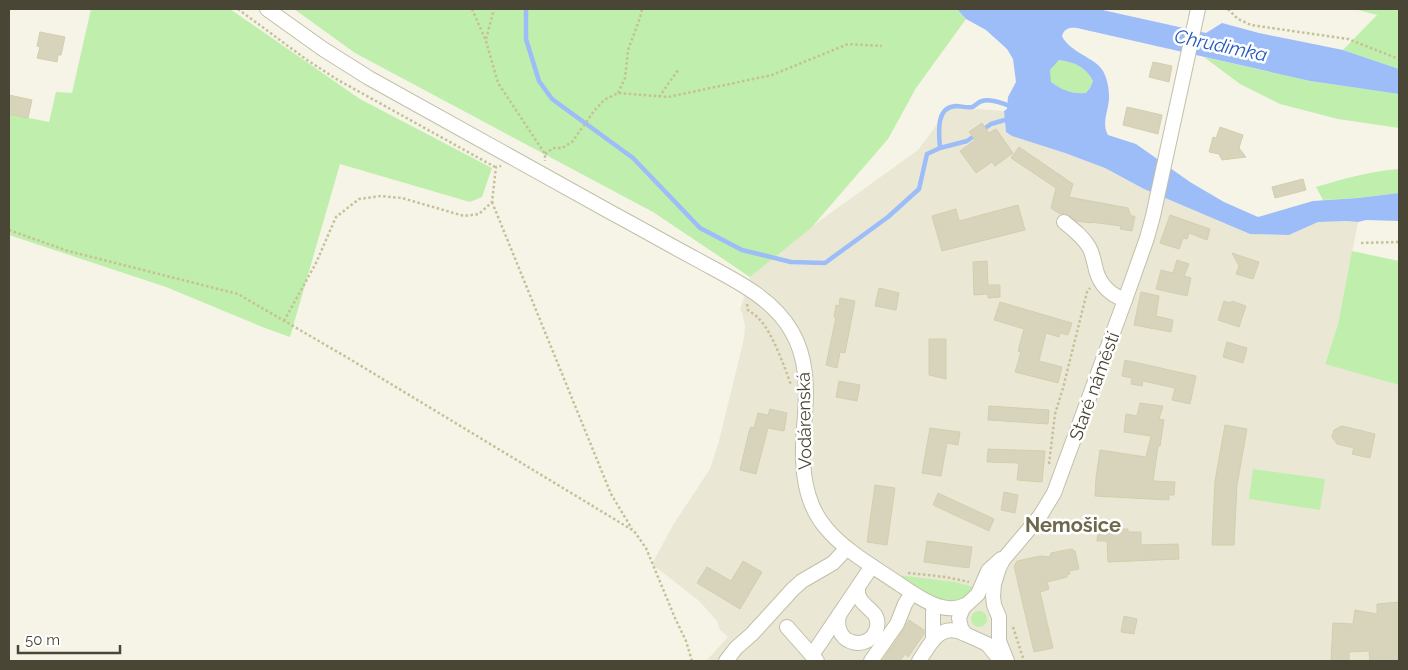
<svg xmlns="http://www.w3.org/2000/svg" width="1408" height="670" font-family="Raleway,sans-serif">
<rect width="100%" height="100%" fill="#f5f4e7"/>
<path fill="#eae8d5" d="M950 107 1004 111 1006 131 1105 168 1144 189 1250 234 1289 235 1318 222 1347 221 1358 222 1338 324 1325 363 1399 385V661H706L728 637 720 630 717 621 699 601 652 564 673 525 710 469 719 441 744 338 745 325 742 312 740 310 750 277 811 227 918 150Z"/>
<g fill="#c0eeac">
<path d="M91 9H230L360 99 492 168 482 197 470 202 340 164 290 337 265 328 166 287 9 235V114L49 122 56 92 72 93Z"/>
<path d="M294 9H957L966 19 916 88 888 139 811 228 750 277 653 212 355 53Z"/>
<path d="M1354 9H1399V69L1343 50 1377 15Z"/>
<path d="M1204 57 1310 81 1399 94V128L1338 119 1280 104 1240 84Z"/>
<path d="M1059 60C1074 62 1086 67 1093 81L1090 88 1086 93C1071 94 1062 90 1050 82V70Z"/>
<path d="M1399 169V193L1358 198 1323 200 1316 187C1343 179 1371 171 1399 169Z"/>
<path d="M1352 251 1399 261V385L1325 364 1338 324Z"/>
<path d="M1253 469 1325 479 1320 510 1249 499Z"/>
<path d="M897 575 955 582 977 588 975 591 958 602 936 601Z"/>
<circle cx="979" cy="619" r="8"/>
</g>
<path fill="#9dbdf8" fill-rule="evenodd" d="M957 9H1098L1206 33 1222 23 1259 33 1343 50 1399 69V94L1310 81 1077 28C1069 27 1064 29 1062 36 1069 52 1096 58 1103 71 1107 78 1109 88 1109 97 1109 110 1101 123 1108 135L1136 144 1190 182 1224 202 1258 217 1313 201 1358 198 1399 193V221L1366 220 1358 222 1347 221 1318 222 1289 235 1250 234 1144 189 1105 168 1065 153 1012 136 1006 132 1004 111 1007 109 1008 97 1016 82 1013 59 1007 49 986 30 966 19ZM1059 60C1074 62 1086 67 1093 81L1090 88 1086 93C1071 94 1062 90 1051 82L1050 70Z"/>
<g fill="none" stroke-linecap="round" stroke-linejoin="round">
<g stroke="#9dbdf8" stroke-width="4.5">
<path d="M526 9V39L539 81 552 99 633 158 700 228 742 250 791 262 825 263 888 217 919 189 927 154 940 148 967 141 991 124 1008 119"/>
<path d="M940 148C939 134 935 107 956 106 961 106 966 108 972 107 975 106 978 102 982 101 991 98 1003 103 1012 107"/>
</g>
</g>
<g fill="#d8d4bb" stroke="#d4ceae">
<path d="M40 32 65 37 61 55H58L57 62 37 58 40 47 37 46Z"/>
<path d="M1153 62 1172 66 1169 82 1149 77Z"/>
<path d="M9 95 32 100 28 118 9 114Z"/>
<path d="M1127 107 1162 115 1158 134 1123 125Z"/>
<path d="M982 123 989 133 996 129 1013 153 995 166 992 162 976 173 960 151 975 140 969 132Z"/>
<path d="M1220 127 1243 135 1239 148 1246 157 1222 160 1219 154 1209 152 1213 137 1216 138Z"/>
<path d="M1019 147 1073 184 1069 197 1128 208 1131 216H1135L1132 231 1120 229 1121 226 1091 222V223L1076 221 1069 215 1065 213 1060 214 1051 208 1056 188 1011 158Z"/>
<path d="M1303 179 1306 190 1275 198 1272 187Z"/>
<path d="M1018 205 1025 230 942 251 932 216 956 209 959 221Z"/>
<path d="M1170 215 1210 229 1207 240 1189 233 1187 239 1183 238 1179 249 1160 243Z"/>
<path d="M1232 253 1259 262 1253 279 1236 274 1239 266Z"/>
<path d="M1177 260 1189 264 1184 276 1191 278 1187 296 1156 289 1161 270 1173 273Z"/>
<path d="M987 261 988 285H1000V297L988 298V294L974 295 973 262Z"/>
<path d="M879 288 899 293 896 310 875 306Z"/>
<path d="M1141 292 1159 296 1156 316 1173 320 1171 332 1134 325Z"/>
<path d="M840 298 855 301 845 353 840 352 837 368 826 365 836 317H834L836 305 839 306Z"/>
<path d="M1224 301 1231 303 1232 301 1246 306 1239 327 1218 320Z"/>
<path d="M1000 302 1072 323 1068 335 1060 333 1059 337 1046 333 1039 361 1062 367 1058 383 1015 372 1021 352 1018 351 1024 329 994 320Z"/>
<path d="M929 339H946V379L929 375Z"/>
<path d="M1227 342 1247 348 1243 363 1223 357Z"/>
<path d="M1125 360 1196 376 1190 404 1172 400 1175 388 1143 381 1142 386 1131 384 1132 378 1122 376Z"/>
<path d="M839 381 860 385 857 401 836 397Z"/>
<path d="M1140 403 1163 406 1159 419 1164 420 1160 446H1158L1153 481 1175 482 1174 495H1169V500L1095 496 1096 478 1100 450 1146 457 1151 436 1124 432 1126 414 1137 416Z"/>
<path d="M989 406 1049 410 1048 424 988 420Z"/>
<path d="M770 409 787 413 784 431 768 428 756 474 740 470 749 432 751 427 754 428 758 413 768 415Z"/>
<path d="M1225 425 1247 429 1237 485 1234 545H1212L1215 481Z"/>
<path d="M1342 426 1375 434 1370 458 1352 454 1354 448 1337 444 1332 437 1334 430Z"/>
<path d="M930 428 960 432 958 445 947 443 941 476 922 473Z"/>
<path d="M988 449 1045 451 1042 482 1017 480 1019 463 987 462Z"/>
<path d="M875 485 895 488 887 545 867 542Z"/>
<path d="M1004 492 1018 495 1015 513 1001 510Z"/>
<path d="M938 493 994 519 989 531 933 505Z"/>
<path d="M1098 529H1128V532H1141V545L1178 544 1179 559 1108 562 1107 541H1097Z"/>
<path d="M927 541 972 547 969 568 924 562Z"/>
<path d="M1071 549 1075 551 1079 569 1069 571 1070 574 1067 575V577L1047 582 1049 589 1040 592 1053 648 1034 652 1014 566 1017 561 1040 556 1050 557 1051 553Z"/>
<path d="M743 561 762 572 740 609 697 583 707 567 731 581Z"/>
<path d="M1399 602V661H1370L1369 651 1349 652V661H1331L1333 623 1353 624 1355 610 1377 614V604Z"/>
<path d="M1124 616 1137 619 1134 634 1121 632Z"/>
<path d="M909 620 924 630V634L908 657 905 654 900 661H882L904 629Z"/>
</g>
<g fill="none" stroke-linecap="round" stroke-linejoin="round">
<defs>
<g id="minor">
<path d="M267 9 323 49 369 78C450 123 531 168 612 213 640 228 668 244 696 259 730 278 772 296 792 332 807 358 807 387 805 416 801 454 800 498 826 528 846 552 876 568 902 586 918 597 945 616 965 605"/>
<path d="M1064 222C1074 230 1083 237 1089 247 1093 254 1094 262 1096 270 1100 285 1111 295 1125 300"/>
<path d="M1001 559 988 571 978 594 963 608 959 618 961 628 965 634 987 644 1001 661"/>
<path d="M839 615C832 647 872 652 877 627 881 608 856 608 858 588"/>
<path d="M787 627 817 661"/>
<path d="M933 640V611"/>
<path d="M812 655 872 566"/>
<path d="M726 661 736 648 752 634 793 589 802 581 833 563 847 548"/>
<path d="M871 661 897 624 905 604 912 593"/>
<path d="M919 661C930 644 940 621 965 634"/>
<path d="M1007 661 999 641V617L994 605 993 596 994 584 999 568 1003 560 1040 516 1054 493 1125 300 1147 238 1153 216 1198 9"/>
</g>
</defs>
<use href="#minor" stroke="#c2bfa8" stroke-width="16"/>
<g stroke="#c5c098" stroke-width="2.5" stroke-dasharray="2.5 2.5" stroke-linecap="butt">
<path d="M238 9 307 60 338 80 495 167"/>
<path d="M472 9 486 41 498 83 545 154V161"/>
<path d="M1228 9 1238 19 1251 25 1348 39 1399 59"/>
<path d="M486 39 494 9"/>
<path d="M618 93 625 78 628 50 640 18 642 9"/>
<path d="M659 97 678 70"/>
<path d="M545 154 553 148H562L572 142 594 111 604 100 618 93 668 97 772 75 848 44 882 46"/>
<path d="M492 202 611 494 632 529"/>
<path d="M9 230 68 251 238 294 348 358 634 531 646 548 675 618 686 641 692 661"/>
<path d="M1361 243 1399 242"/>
<path d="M747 304 748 310C752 313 757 316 760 320 772 332 785 368 791 385"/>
<path d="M284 321 316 263 336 217 359 199 381 196 402 198 464 216 479 214 492 202 496 167 501 166"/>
<path d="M1049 464 1055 414 1063 388 1087 292 1090 288"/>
<path d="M908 573 946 577 969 582"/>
<path d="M1013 627 1024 661"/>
</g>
<use href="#minor" stroke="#fff" stroke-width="14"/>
</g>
<g text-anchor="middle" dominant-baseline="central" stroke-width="5" stroke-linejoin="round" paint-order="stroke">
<g font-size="18" fill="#494635" stroke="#fff">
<text transform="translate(1094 386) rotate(-70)">Staré náměstí</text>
<text transform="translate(804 421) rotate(-91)">Vodárenská</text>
</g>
<g font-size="19" font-style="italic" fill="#2258c1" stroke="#fff">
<text transform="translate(1221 45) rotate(12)">Chrudimka</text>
</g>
<g font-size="20" font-weight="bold" fill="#6d684b" stroke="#fff">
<text x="1073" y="525">Nemošice</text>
</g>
</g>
<rect width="1408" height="670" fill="none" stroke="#494635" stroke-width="20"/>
<path d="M18 645v8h102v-8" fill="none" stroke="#494635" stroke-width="2.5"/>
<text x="25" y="645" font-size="15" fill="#494635" stroke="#ffffff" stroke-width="4" paint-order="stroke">50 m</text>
</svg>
